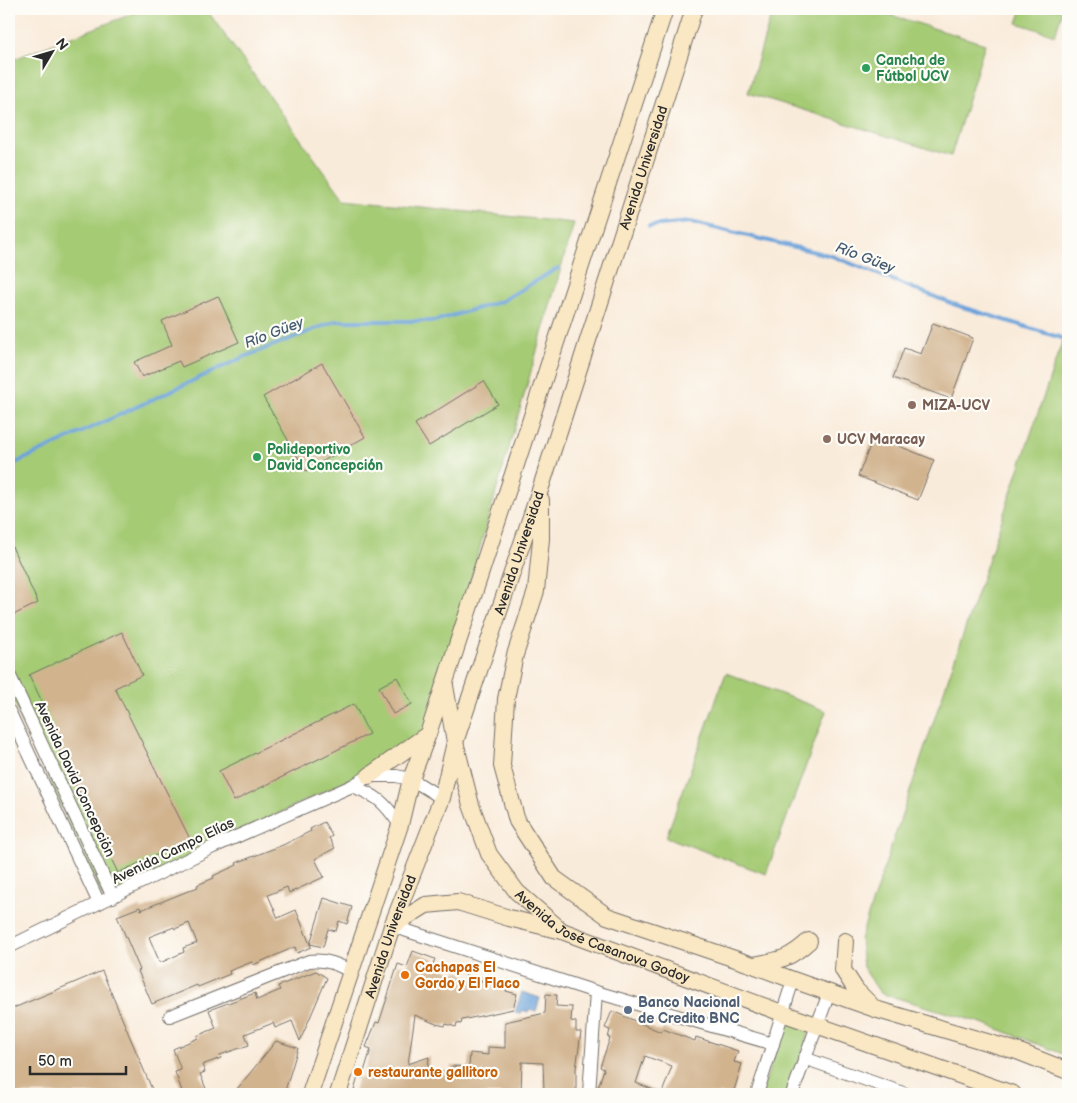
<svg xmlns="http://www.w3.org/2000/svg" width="1077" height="1103" font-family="'Balsamiq Sans',sans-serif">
<rect width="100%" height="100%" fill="#fdfcf7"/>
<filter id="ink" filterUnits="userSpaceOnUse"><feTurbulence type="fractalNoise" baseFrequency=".02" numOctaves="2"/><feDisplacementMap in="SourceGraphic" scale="10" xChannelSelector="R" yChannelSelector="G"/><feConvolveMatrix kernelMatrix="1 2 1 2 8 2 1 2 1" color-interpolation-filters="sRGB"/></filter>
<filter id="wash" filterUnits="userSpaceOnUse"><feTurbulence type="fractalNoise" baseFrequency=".0096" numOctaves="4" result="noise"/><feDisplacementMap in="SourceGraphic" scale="20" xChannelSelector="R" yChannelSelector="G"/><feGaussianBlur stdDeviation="1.12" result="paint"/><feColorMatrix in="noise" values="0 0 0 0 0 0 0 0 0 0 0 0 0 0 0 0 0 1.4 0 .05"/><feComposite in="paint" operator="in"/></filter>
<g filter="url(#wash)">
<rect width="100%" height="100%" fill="#f9ebda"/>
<g fill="#a5cb75" stroke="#687b50">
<path d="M145 9H206L344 199 574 223 423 744 103 898 9 691V61Z"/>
<path d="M773 9H871L985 44 951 156 748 93Z"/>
<path d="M1022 9H1063L1055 35 1017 23Z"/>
<path d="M1062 342 1068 344V1056L985 1024 880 993 863 967 860 939Z"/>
<path d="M726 673 826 711 766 874 666 837Z"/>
<path d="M786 1020 810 1028 788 1094H761Z"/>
</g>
<path fill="#6ca3da" stroke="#4c6782" d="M522 992 540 998 536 1011 529 1009 528 1012 522 1010 520 1014 515 1012Z"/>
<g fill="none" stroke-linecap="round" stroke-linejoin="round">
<g stroke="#6ca3da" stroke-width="4">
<path d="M649 226 690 222 832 256 953 304 1068 340"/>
<path d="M9 466 244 357 336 321H434L502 301 558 268"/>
</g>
</g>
<g id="blocks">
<g fill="#d1b38e" fill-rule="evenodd">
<path d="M218 296 239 342 182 367 179 361 142 377 134 362 172 345 162 321Z"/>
<path d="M933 323 973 338 951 399 893 378 904 348 921 354Z"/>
<path d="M322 363 365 437 306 471 263 397Z"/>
<path d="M484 381 498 404 429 446 415 424Z"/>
<path d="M874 436 934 460 918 500 858 476Z"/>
<path d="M9 540 38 603 9 617Z"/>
<path d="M122 632 142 675 115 688 190 839 118 873 49 729 54 726 29 675Z"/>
<path d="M397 677 412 704 393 714 379 687Z"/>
<path d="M354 704 369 734 234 801 219 771Z"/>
<path d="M324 822 332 836 329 838 335 848 315 859 324 877 289 893 287 887 268 895 278 918 296 910 311 947 297 953 295 947 253 965 252 962 229 971 230 974 198 987 197 985 152 1004 138 971 140 970 117 916 140 907 141 910 198 887 197 885 214 878 213 876 237 865 236 863 283 845 311 831 310 829ZM189 923 197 943 183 948 184 952 160 963 149 937 174 927 175 929Z"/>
<path d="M324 898 352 907 347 924 339 921 336 931 328 929 323 947 310 944Z"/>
<path d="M413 951 435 959 433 964 456 973 457 970 470 978 483 981 484 976 508 983 506 991 517 994 513 1009 462 1020 461 1024 457 1023 456 1027 446 1024 445 1026 436 1024 415 1015 408 1064 429 1057 428 1070 451 1072 452 1066 469 1067 470 1053 488 1055V1047L505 1048V1022L545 1013 546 994 557 995 556 1006 572 1007 571 1021 576 1022V1032H581L576 1069V1092L544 1091 543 1063 522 1062 521 1094H353L358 1077 362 1078 371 1049 366 1047 376 1022 379 1023 398 964 407 967Z"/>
<path d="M102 971 154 1094H9V1010Z"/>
<path d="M316 971 327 978 300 1041 292 1021 275 1028 273 1023 245 1034 249 1045 220 1055 221 1058 202 1065 205 1072 200 1074 207 1091 200 1094H183L175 1072 181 1070 173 1049 198 1038 197 1036 216 1028 209 1010 255 993 257 1000 280 990 278 986Z"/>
<path d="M612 1011 661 1032 663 1029 695 1041 696 1037 738 1051 734 1062 742 1064 733 1094H606L597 1091 604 1069 600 1067 610 1038H608L610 1030 605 1028ZM645 1056 672 1066 662 1093 636 1083Z"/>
<path d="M276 1041 298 1048 284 1094H233Z"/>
</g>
</g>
</g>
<g filter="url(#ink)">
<use href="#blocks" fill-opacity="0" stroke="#736e68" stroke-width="1"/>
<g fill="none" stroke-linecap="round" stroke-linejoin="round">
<defs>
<g id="street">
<path d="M9 674 113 897"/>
<path d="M9 711 99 903"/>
<path d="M352 786C378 796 385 803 400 825"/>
<path d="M392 926 596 992 773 1044"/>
<path d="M9 947 213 847 352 786 369 776H396L411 779 442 798"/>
<path d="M170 1016 309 961C326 959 337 964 352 972"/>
<path d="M804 1058 906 1094"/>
<path d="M589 1094 596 992"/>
<path d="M757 1094 793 980"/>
<path d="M792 1094 829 993"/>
</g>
<g id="secondary">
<path d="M541 500V539L536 591 515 655 506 699 502 766 517 821 554 878 607 916 753 965 793 980 875 1009 1017 1051 1068 1071"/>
<path id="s1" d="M445 686 455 742 471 805 489 854 517 892 562 931 782 1013 1013 1094"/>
<path d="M369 776 428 734"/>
<path d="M392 926 426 905 458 902 509 918 558 930"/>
<path d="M845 941 843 970 856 990 871 1005"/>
<path d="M753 965C780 960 788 960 809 941"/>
<path d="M310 1094 400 825 411 779 428 734 665 9"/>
<path id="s2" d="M338 1094 392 926 442 798 455 742 541 487 694 9"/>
</g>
</defs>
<use href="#street" stroke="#736e68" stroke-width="14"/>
<use href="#secondary" stroke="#736e68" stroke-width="18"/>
<use href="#street" stroke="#fff" stroke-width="12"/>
<use href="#secondary" stroke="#fae7c3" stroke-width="16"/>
</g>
</g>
<g fill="#2e9e5b" stroke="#fdfcf7" stroke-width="2">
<circle cx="866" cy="68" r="5"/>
<circle cx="257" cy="457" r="5"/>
</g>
<g fill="#8d6e63" stroke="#fdfcf7" stroke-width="2">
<circle cx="912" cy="405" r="5"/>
<circle cx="827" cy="439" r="5"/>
</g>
<g fill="#e8710a" stroke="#fdfcf7" stroke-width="2">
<circle cx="405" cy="975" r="5"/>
<circle cx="358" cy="1072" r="5"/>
</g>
<circle fill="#5c6f8a" stroke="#fdfcf7" stroke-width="2" cx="628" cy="1010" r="5"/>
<g text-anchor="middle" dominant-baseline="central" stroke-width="4.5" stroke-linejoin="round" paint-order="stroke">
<g font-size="14" font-weight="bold" fill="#27864d" stroke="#fdfcf7" text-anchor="start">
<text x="876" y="60">Cancha de<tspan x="876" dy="16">Fútbol UCV</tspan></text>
<text x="267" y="449">Polideportivo<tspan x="267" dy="16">David Concepción</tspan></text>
</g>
<g font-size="14" fill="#2b2b2b" stroke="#fdfcf7">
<text stroke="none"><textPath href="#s2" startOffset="976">Avenida Universidad</textPath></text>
<text stroke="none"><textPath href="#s2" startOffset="571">Avenida Universidad</textPath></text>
<text transform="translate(75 779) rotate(65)">Avenida David Concepción</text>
<text transform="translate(173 851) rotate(-26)">Avenida Campo Elías</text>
<text stroke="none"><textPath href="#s1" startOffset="319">Avenida José Casanova Godoy</textPath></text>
<text stroke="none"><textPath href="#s2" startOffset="166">Avenida Universidad</textPath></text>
</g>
<g font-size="14" font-weight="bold" fill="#785e54" stroke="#fdfcf7" text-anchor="start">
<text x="922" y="405">MIZA-UCV</text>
<text x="837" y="439">UCV Maracay</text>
</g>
<g font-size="14" font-weight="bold" fill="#c56008" stroke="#fdfcf7" text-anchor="start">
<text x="415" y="967">Cachapas El<tspan x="415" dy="16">Gordo y El Flaco</tspan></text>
<text x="368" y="1072">restaurante gallitoro</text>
</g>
<g font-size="14" font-weight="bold" fill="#4e5e75" stroke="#fdfcf7" text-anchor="start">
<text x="638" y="1002">Banco Nacional<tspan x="638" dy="16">de Credito BNC</tspan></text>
</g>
<g font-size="15" font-style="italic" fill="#455b71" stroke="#fdfcf7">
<text transform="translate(865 258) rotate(21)">Río Güey</text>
<text transform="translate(274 333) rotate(-21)">Río Güey</text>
</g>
</g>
<rect width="1077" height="1103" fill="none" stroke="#fdfcf7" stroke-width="30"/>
<g transform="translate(52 52) rotate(52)" stroke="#fdfcf7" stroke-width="4" paint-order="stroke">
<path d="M0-4L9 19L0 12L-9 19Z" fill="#2b2b2b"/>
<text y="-8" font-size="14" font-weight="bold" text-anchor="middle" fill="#2b2b2b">N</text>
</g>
<path d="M30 1066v8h96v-8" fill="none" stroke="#2b2b2b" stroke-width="2.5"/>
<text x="38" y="1066" font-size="15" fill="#2b2b2b" stroke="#fdfcf7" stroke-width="4" paint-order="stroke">50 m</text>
</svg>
